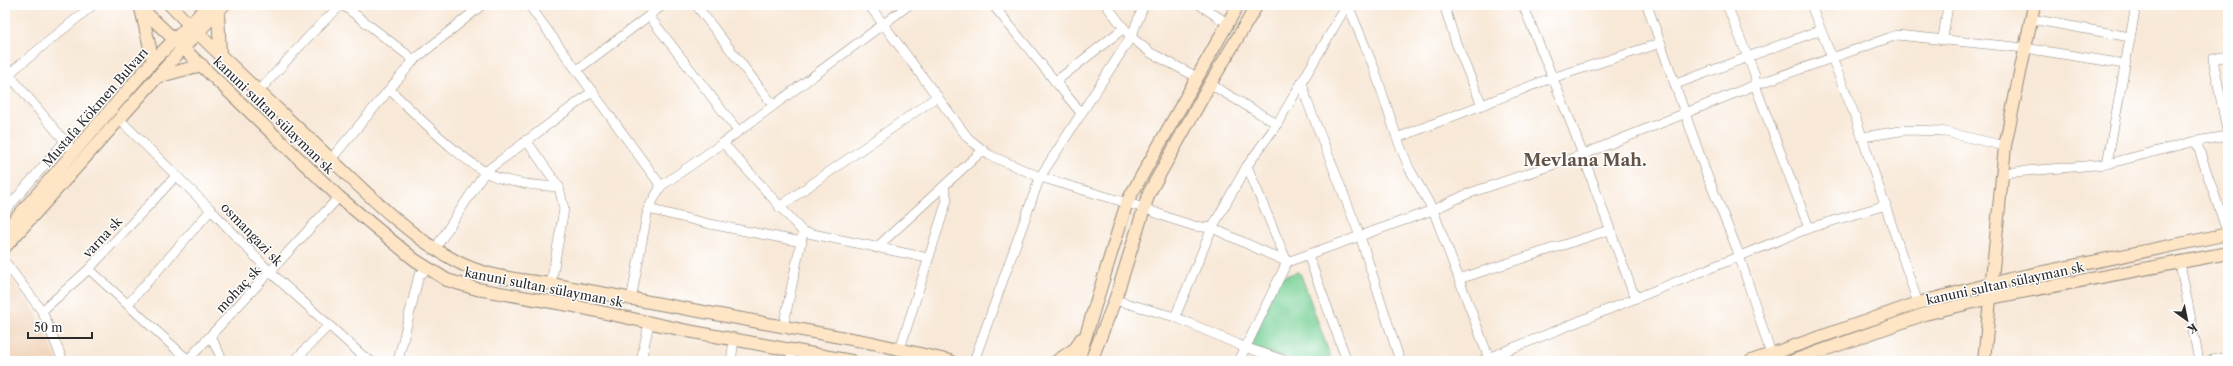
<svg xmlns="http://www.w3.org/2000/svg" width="2233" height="366" font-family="'Libre Caslon Text',serif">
<rect width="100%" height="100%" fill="#fff"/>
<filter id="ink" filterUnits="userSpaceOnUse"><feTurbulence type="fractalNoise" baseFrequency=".025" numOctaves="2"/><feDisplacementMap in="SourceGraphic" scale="8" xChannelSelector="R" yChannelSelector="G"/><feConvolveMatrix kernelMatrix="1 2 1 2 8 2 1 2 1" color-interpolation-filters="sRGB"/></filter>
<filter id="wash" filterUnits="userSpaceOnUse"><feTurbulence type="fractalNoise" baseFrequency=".012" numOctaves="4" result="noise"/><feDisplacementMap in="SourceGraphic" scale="16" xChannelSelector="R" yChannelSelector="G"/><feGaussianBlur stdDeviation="0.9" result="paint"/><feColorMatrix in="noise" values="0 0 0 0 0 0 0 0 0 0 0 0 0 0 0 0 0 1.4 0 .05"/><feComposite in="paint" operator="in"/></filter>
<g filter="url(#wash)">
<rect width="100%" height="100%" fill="#f8e8d7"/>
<path fill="#f1d5bd" d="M7 274 34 309 58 361H5V275Z"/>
<path fill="#77d096" stroke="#517e60" d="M1298 272 1301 275 1332 361H1289L1250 347 1279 278Z"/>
</g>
<g filter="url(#ink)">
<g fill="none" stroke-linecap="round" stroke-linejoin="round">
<defs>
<g id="street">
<path d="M343 5 414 60"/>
<path d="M529 5 661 186 648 209 631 300"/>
<path d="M696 5 773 105"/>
<path d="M869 5 968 138 989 155 1040 177 1144 208 1169 218 1194 226 1212 228 1287 262 1433 210 1467 194 1582 155 1755 85 1897 35 2025 48 2125 64"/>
<path d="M993 5 1081 113"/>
<path d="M1106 5 1131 37 1151 53 1197 77"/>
<path d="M1200 5 1227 23"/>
<path d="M1347 5 1302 82 1307 101 1360 236 1400 361"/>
<path d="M1348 5 1374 68 1397 138 1409 168 1433 210 1490 361"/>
<path d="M1444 5 1456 43 1482 105"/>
<path d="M1523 5 1573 128 1632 290 1637 297"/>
<path d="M1647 5 1705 170 1737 249 1771 354"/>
<path d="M1727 5 1755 75V85L1809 228"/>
<path d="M1811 5 1855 116 1918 303"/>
<path d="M649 16 738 131"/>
<path d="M2031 19 2130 37"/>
<path d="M1943 38 1948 5"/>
<path d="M2228 56 2213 59 2228 136"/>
<path d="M5 70 74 152"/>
<path d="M577 70 663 5"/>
<path d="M5 77 93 5"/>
<path d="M1055 82 1124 28"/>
<path d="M1210 84 1277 124"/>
<path d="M1676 84 1820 30"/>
<path d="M390 90C417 115 466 167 499 178 518 184 539 186 559 187L564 209 551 284"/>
<path d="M259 91 311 34 341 5"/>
<path d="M120 120 211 210 270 272 363 356 371 361"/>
<path d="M1862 137 1907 130 1941 131 2005 146"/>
<path d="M1397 138 1546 80 1661 43"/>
<path d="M526 140 559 187"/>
<path d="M2196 141 2228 234"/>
<path d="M723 143 803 232 783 328"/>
<path d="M331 159 414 60 482 5"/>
<path d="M2107 164 2136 5"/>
<path d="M2003 173 2107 164 2196 141 2228 136"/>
<path d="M661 186 723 143 909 5"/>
<path d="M779 207 938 96"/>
<path d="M648 209 710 224 802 242"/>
<path d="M5 211 65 141"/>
<path d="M803 232 928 258"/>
<path d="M876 248 982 151"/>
<path d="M435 249 485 172 593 91"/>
<path d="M1308 255 1347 361"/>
<path d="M5 262 42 311 63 361"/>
<path d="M2180 263 2199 361"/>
<path d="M89 269 188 360"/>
<path d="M1459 279 1609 230"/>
<path d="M1115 300 1175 317 1244 347 1287 361"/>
<path d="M128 304 211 210"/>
<path d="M42 311 89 269 176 176"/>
<path d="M1175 317 1212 228 1247 166"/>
<path d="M211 337 223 361"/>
<path d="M900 349 947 200 944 186"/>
<path d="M187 361 339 197"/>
<path d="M294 361 329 325"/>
<path d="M398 361 419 275 429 269"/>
<path d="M641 361 649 323"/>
<path d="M731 361 734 340"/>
<path d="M790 361 793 350"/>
<path d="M974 361 1040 177 1131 37 1144 5"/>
<path d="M1239 361 1287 262 1247 166 1277 124 1302 82"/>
<path d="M1481 361 1809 228 1886 205"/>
<path d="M2208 361 2228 357"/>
</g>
<g id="secondary">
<path d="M138 5 339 197 415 260 447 280 477 289 569 305 688 331 851 361"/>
<path d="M170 5C216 53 266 98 315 144 358 184 402 232 454 260 484 277 518 279 551 284L873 343 950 361"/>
<path d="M141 9 153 61"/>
<path d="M218 12 220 53"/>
<path d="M157 77 202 65"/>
<path d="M5 231 153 61 209 5"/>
<path d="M5 247 183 48 224 5"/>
<path d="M1057 361 1076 348 1081 339"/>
<path d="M1078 361 1127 202 1238 5"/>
<path d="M1091 361 1115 300 1149 193 1210 84 1257 5"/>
<path d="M1751 361 1918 303 2010 279 2228 234"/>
<path d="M1793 361 1925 314 1990 298 2228 253"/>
<path d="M1984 361 2005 146 2034 5"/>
</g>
</defs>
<use href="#street" stroke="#928a81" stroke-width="10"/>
<use href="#secondary" stroke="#928a81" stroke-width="14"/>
<use href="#street" stroke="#fff" stroke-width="9"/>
<use href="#secondary" stroke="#fde5c5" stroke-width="12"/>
</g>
</g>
<g text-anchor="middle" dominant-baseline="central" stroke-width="3" stroke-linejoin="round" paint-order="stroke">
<g font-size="13" fill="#2b2b2b" stroke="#fff">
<text transform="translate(95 107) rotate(-49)">Mustafa Kökmen Bulvarı</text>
<text transform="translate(274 115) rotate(44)">kanuni sultan sülayman sk</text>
<text transform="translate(252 234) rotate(46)">osmangazi sk</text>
<text transform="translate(102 237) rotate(-47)">varna sk</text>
<text transform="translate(2005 283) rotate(-12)">kanuni sultan sülayman sk</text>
<text transform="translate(544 287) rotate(11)">kanuni sultan sülayman sk</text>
<text transform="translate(238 289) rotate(-47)">mohaç sk</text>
</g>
<g font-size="17" font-weight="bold" fill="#635246" stroke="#fff">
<text x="1585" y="160">Mevlana Mah.</text>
</g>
</g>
<rect width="2233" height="366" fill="none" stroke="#fff" stroke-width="20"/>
<g transform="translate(2187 320) rotate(147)" stroke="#ffffff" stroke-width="3" paint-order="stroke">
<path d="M0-3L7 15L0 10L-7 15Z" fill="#2b2b2b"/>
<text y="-6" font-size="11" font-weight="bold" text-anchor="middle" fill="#2b2b2b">K</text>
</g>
<path d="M28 332v6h64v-6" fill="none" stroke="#2b2b2b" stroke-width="2"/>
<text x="34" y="332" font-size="12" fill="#2b2b2b" stroke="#ffffff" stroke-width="3" paint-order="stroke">50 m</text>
</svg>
